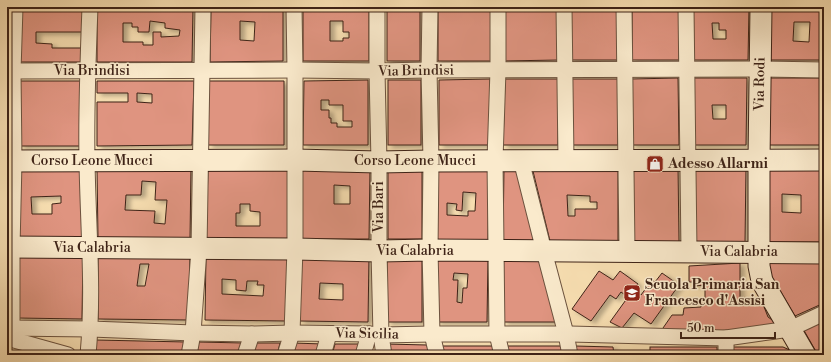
<svg xmlns="http://www.w3.org/2000/svg" width="831" height="362" font-family="'Libre Bodoni',serif">
<defs>
<filter id="shadow"><feDropShadow dx="4.5" dy="2.5" stdDeviation="2" flood-color="#0004"/></filter>
</defs>
<rect width="100%" height="100%" fill="#f7deb1"/>
<filter id="stains"><feTurbulence type="fractalNoise" baseFrequency=".005" numOctaves="4"/><feColorMatrix values="0 0 0 0 .2 0 0 0 0 .09 0 0 0 0 .02 0 0 0 .5 -.17"/></filter>
<radialGradient id="worn" r=".72"><stop offset=".6" stop-color="#630" stop-opacity="0"/><stop offset="1" stop-color="#630" stop-opacity=".3"/></radialGradient>
<g fill="#df9480" stroke="#3e2317" fill-rule="evenodd" filter="url(#shadow)">
<path d="M21 7H83V32H36V43L52 44V48H83V62H20Z"/>
<path d="M97 7H193L192 62H97ZM150 21 165 23V28L180 30 179 36 161 37V32H153V45H143V42H123V23H132V27H138V32H149Z"/>
<path d="M211 7H283V61L210 62ZM240 21 255 22 254 41 240 40Z"/>
<path d="M303 7H369V61H303ZM330 21H343V32H349V38H343V41H330Z"/>
<rect x="387" y="7" width="33" height="54"/>
<rect x="438" y="7" width="53" height="54"/>
<path d="M504 7H558V60L503 61Z"/>
<path d="M571 7H619V60H570Z"/>
<rect x="632" y="7" width="47" height="53"/>
<path d="M692 7H749L748 60H692ZM712 23H719V30H726V39H713Z"/>
<path d="M768 7H823L822 60H766ZM794 22H810L809 42 793 41Z"/>
<path d="M678 78 679 145H631L630 79Z"/>
<path d="M692 78H747L746 145H692ZM712 105H726V119H713Z"/>
<rect x="767" y="78" width="55" height="67"/>
<path d="M490 79V145H439V80Z"/>
<path d="M505 79H559L558 145H503Z"/>
<rect x="570" y="79" width="48" height="66"/>
<path d="M368 80V145H303L304 81ZM321 100H329V105H343V121H352V127H337V123H331V118H329V110H321Z"/>
<rect x="388" y="80" width="33" height="65"/>
<rect x="20" y="81" width="63" height="65"/>
<path d="M97 81H194L192 145 97 146V102H128V93H97ZM137 93 152 94V103L137 102Z"/>
<path d="M209 81H284V145H208Z"/>
<path d="M489 167 488 240H437L438 168ZM463 192 476 193 475 211H468V216L447 215V203L457 204 456 210 462 211Z"/>
<path d="M532 167 618 168V242L550 241ZM567 195 590 196V202H597V209H575V216H568Z"/>
<path d="M678 167 679 242H631V168Z"/>
<path d="M692 167H746L745 242H693Z"/>
<path d="M765 167H820V242H764ZM782 194 801 195V213L782 212Z"/>
<path d="M191 168 190 238H98L97 169ZM142 181 156 182 155 200H167L165 224 154 223 155 211 125 210 126 195H141Z"/>
<path d="M208 168H289L288 239 206 238ZM240 204H250V211L260 212V226H236V213H240Z"/>
<path d="M299 168H370L369 239H299ZM334 185 350 186V204H334Z"/>
<rect x="388" y="168" width="34" height="71"/>
<path d="M504 168H519L537 241 503 240Z"/>
<path d="M20 169H83V238L19 237ZM61 196V203L52 204V214H32L31 197Z"/>
<path d="M19 252 83 253 82 319 18 318Z"/>
<path d="M98 253H190L189 320 98 319ZM140 264H149L145 286H137Z"/>
<path d="M206 253 288 254 287 321 205 320ZM222 279 236 280V290L246 291 247 281H258L257 285H264L263 296 222 294Z"/>
<path d="M300 254 369 255 368 322 300 321ZM320 283 343 284V300L319 299Z"/>
<rect x="387" y="255" width="35" height="67"/>
<path d="M437 255 488 256 487 322H436ZM454 273 468 274 467 288H463L462 303 457 302 458 280H453Z"/>
<path d="M503 256H540L556 322H503Z"/>
<path d="M824 256V303L795 316 768 270 765 259Z"/>
<path d="M740 263V297L761 299 768 317 782 327 727 334 663 333V328L672 315H683L684 308 701 307 702 299 705 300V285L695 286V282H689V266Z"/>
<path d="M599 271 613 280 620 271 638 284 634 290 641 295 652 280 655 282 662 273 679 285 651 324 634 313 622 328 610 322 628 297 621 292 616 299 610 295 591 321 572 309Z"/>
<path d="M824 317V355H818L802 327Z"/>
<path d="M96 340 186 342 183 355H95Z"/>
<path d="M199 342 243 343 239 355H196Z"/>
<path d="M256 343H280L277 355H252Z"/>
<path d="M293 343 323 344 319 355H290Z"/>
<path d="M335 344H363L360 355H332Z"/>
<path d="M386 344 427 345 429 355H389Z"/>
<path d="M442 346H494L496 355H444Z"/>
<path d="M506 346H561L563 355H508Z"/>
<path d="M575 346 613 347 614 355H577Z"/>
<rect x="650" y="347" width="67" height="8"/>
<path d="M731 347H783L792 351 794 355H731Z"/>
<path d="M7 349 18 352 32 355H7Z"/>
</g>
<g fill="none" stroke-linecap="round" stroke-linejoin="round">
<defs>
<g id="street">
<path d="M377 7V71L379 162V251L381 335 384 355"/>
<path d="M430 7 429 70 431 161 430 250 432 334 437 355"/>
<path d="M498 7V70L495 160 497 334 502 355"/>
<path d="M564 7 566 160"/>
<path d="M624 7 627 251"/>
<path d="M686 7 689 252"/>
<path d="M7 71 295 70 377 71 429 70 760 69 824 70"/>
<path d="M521 160 544 251 566 334 570 355"/>
<path d="M7 328 91 329 193 333 252 334 292 333 369 334 381 335 432 334H570L726 338 790 329 824 313"/>
<path d="M12 328V248L14 161 13 71 15 7"/>
<path d="M7 338 68 355"/>
<path d="M726 338V355"/>
<path d="M88 355C94 291 88 226 87 161 86 110 88 58 90 7"/>
<path d="M189 355 193 333 199 249 203 7"/>
<path d="M245 355 252 334"/>
<path d="M285 355 292 333 295 249V70L294 7"/>
<path d="M323 355 329 334"/>
<path d="M363 355 369 334"/>
</g>
<g id="secondary">
<path d="M761 7 759 160V266L762 281 805 355"/>
<path d="M7 161 295 160 379 162 431 161 824 160"/>
<path d="M7 247 295 249 379 251 430 250 824 253"/>
</g>
</defs>
<use href="#street" stroke="#6c523e" stroke-width="17"/>
<use href="#secondary" stroke="#3e2317" stroke-width="23"/>
<use href="#street" stroke="#faeacc" stroke-width="15"/>
<use href="#secondary" stroke="#faeacc" stroke-width="21"/>
</g>
<defs>
<symbol id="shop-square" viewBox="-11 -11 22 22"><rect x="-9" y="-9" width="18" height="18" rx="4" fill="#8f2418" stroke="#faeacc"/><path d="M-5-2.5h2.3a2.7 3.5 0 0 1 5.4 0H5L5.5 6h-11ZM-1.5-2.5h3a1.5 2.3 0 0 0-3 0Z" fill="#fff"/></symbol>
<symbol id="school-square" viewBox="-11 -11 22 22"><rect x="-9" y="-9" width="18" height="18" rx="4" fill="#8f2418" stroke="#faeacc"/><path d="M0-5L7-2L0 1L-7-2ZM-4 1L0 2.5L4 1V4Q0 6-4 4Z" fill="#fff"/></symbol>
</defs>
<g fill-rule="evenodd">
<use href="#shop-square" x="645" y="154" width="20" height="20"/>
<use href="#school-square" x="622" y="283" width="20" height="20"/>
</g>
<g text-anchor="middle" dominant-baseline="central" stroke-width="3" stroke-linejoin="round" paint-order="stroke">
<g font-size="14" fill="#3e2317" stroke="#faeacc">
<text x="92" y="71">Via Brindisi</text>
<text transform="translate(416 71) rotate(-1)">Via Brindisi</text>
<text transform="translate(760 84) rotate(-89)">Via Rodi</text>
<text x="92" y="161">Corso Leone Mucci</text>
<text x="415" y="161">Corso Leone Mucci</text>
<text transform="translate(379 207) rotate(-90)">Via Bari</text>
<text x="92" y="248">Via Calabria</text>
<text x="415" y="251">Via Calabria</text>
<text x="739" y="252">Via Calabria</text>
<text transform="translate(367 334) rotate(1)">Via Sicilia</text>
</g>
<g font-size="14" font-weight="bold" fill="#3e2317" stroke="#faeacc" text-anchor="start">
<text x="668" y="164">Adesso Allarmi</text>
<text x="645" y="285">Scuola Primaria San<tspan x="645" dy="16">Francesco d'Assisi</tspan></text>
</g>
</g>
<rect width="831" height="362" fill="none" stroke="#f7deb1" stroke-width="24"/>
<rect x="8" y="8" width="815" height="346" fill="none" stroke="#3e2317" stroke-width="2"/>
<rect x="12" y="12" width="807" height="338" fill="none" stroke="#3e2317"/>
<path d="M681 332v6h94v-6" fill="none" stroke="#3e2317" stroke-width="2"/>
<text x="687" y="332" font-size="12" fill="#3e2317" stroke="#faeacc" stroke-width="3" paint-order="stroke">50 m</text>
<rect width="100%" height="100%" filter="url(#stains)"/>
<rect width="100%" height="100%" fill="url(#worn)"/>
</svg>
